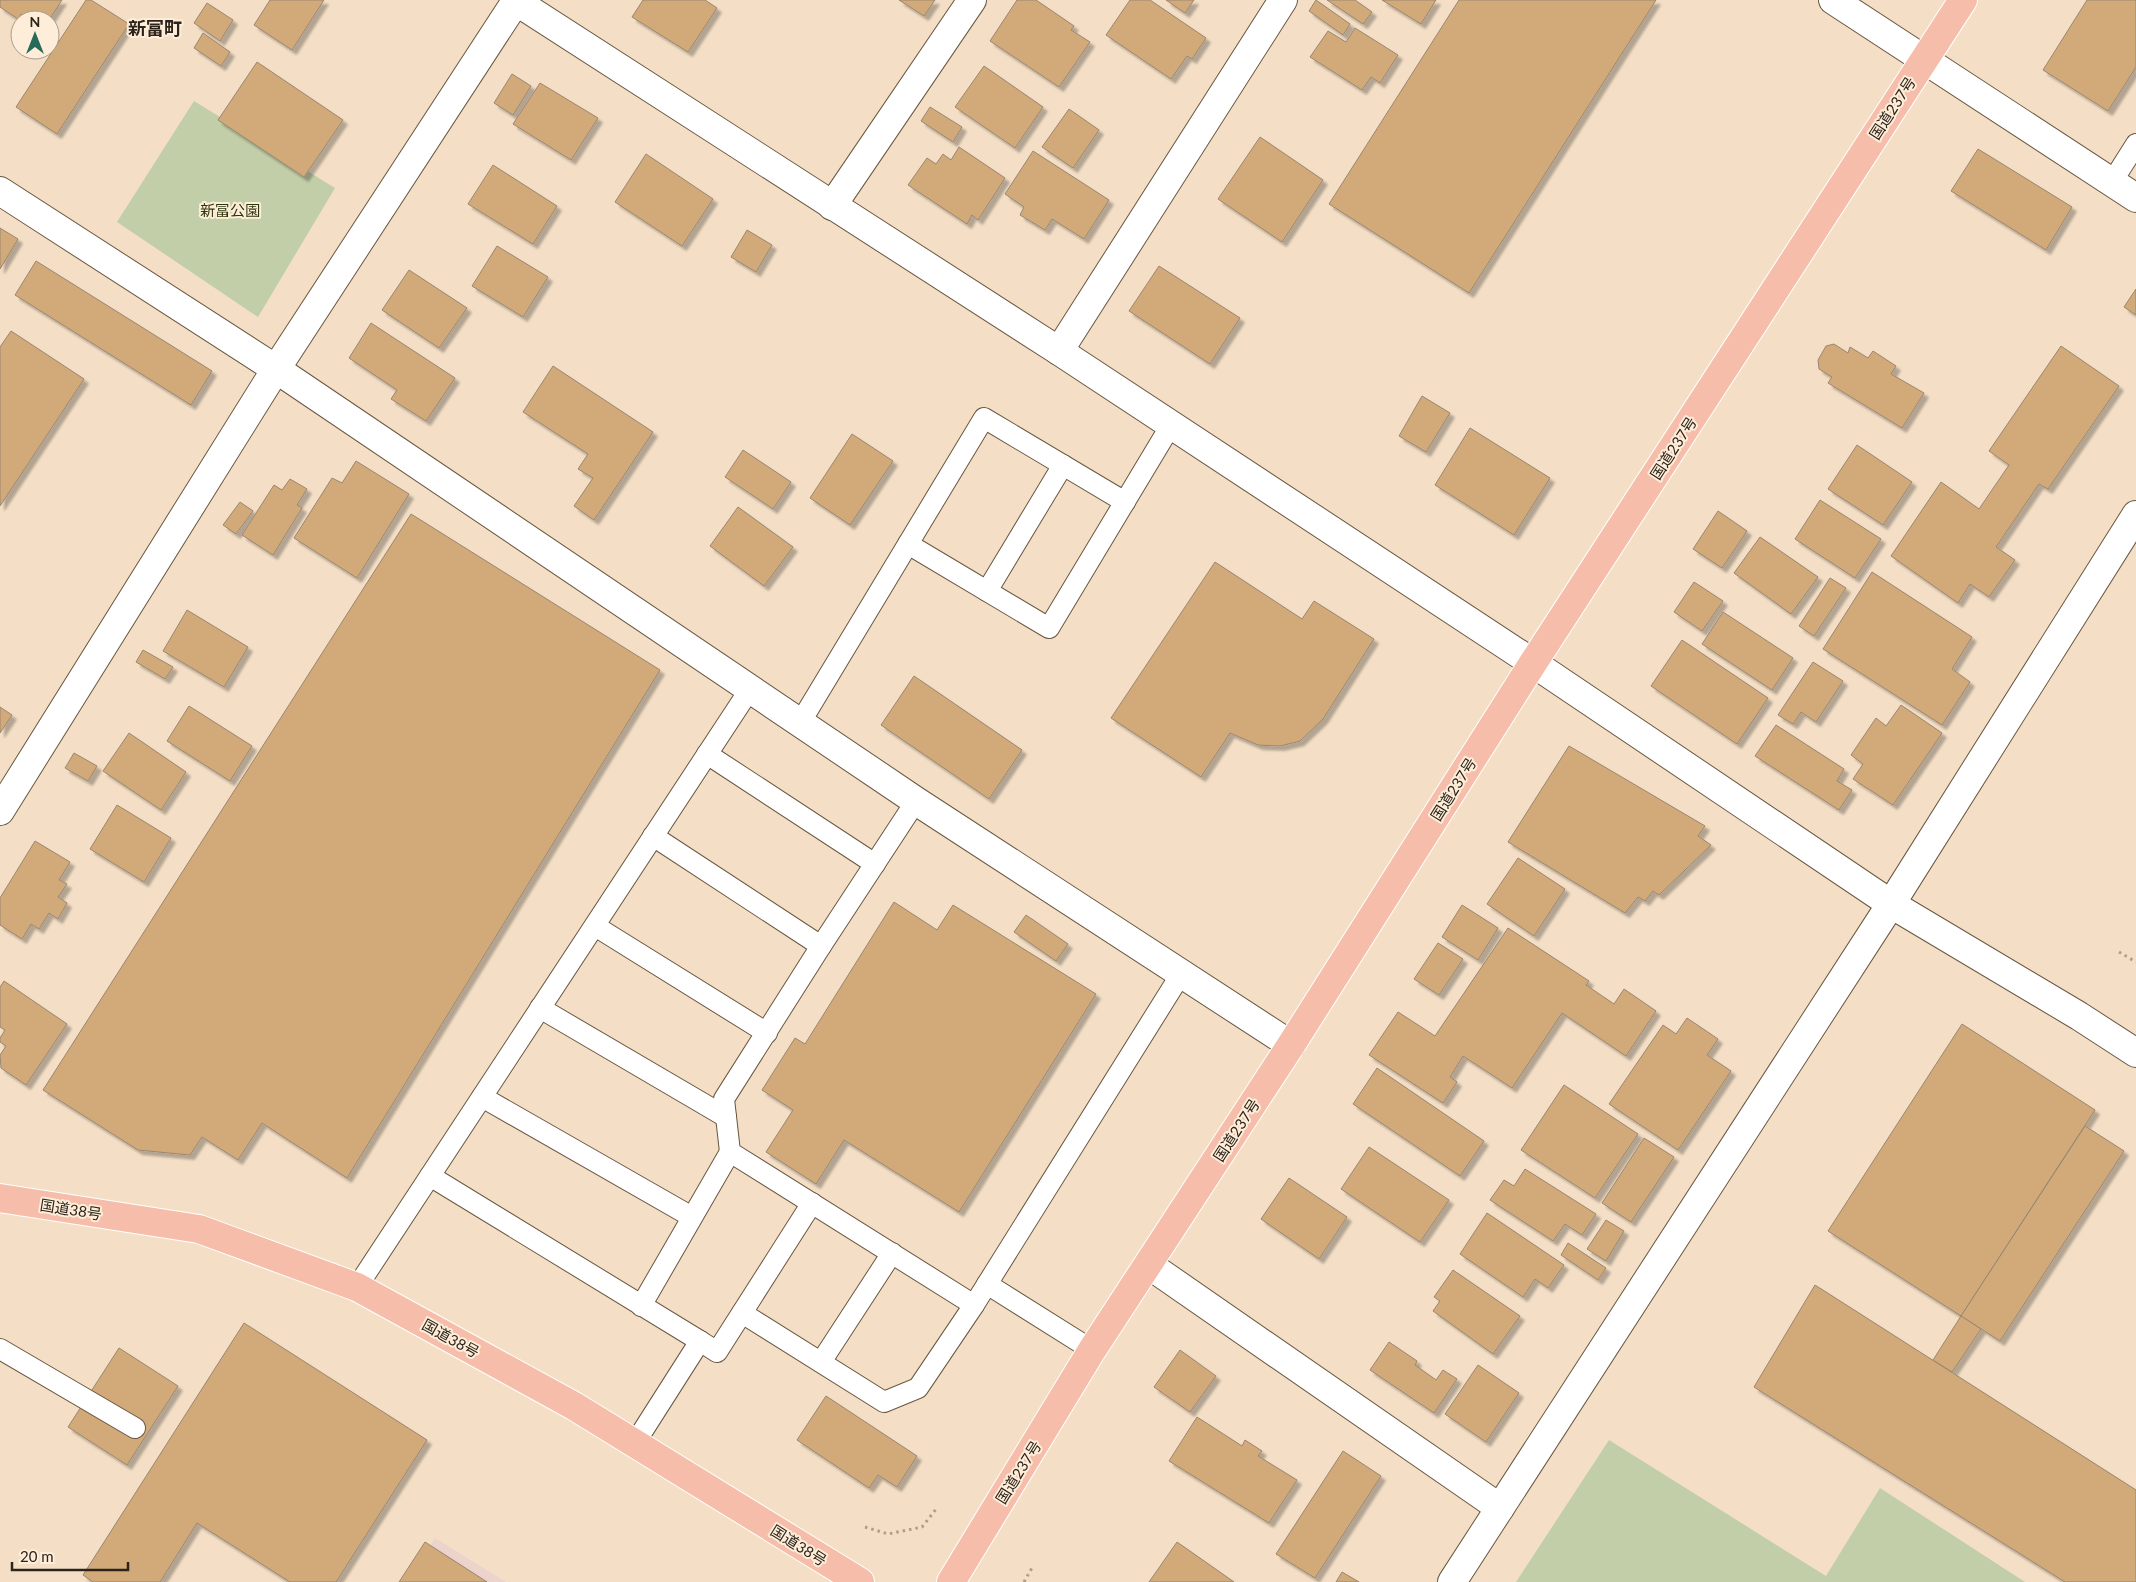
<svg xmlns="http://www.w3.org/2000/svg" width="2136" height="1582" font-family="Lato,'Noto Sans JP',sans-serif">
<defs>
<filter id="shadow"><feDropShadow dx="4.5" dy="4.5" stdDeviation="1" flood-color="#0004"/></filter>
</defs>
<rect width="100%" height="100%" fill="#f4dfc6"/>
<path fill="#ecd3cb" d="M435 1538 506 1582H407Z"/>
<g fill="#c1cea8">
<path d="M194 101 335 188 258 317 117 222Z"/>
<path d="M1609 1440 1826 1576 1880 1488 2025 1582H1516Z"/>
</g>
<g fill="#d2aa7a" stroke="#9a8670" filter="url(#shadow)">
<path d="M0 0H62L49 20H30L21 14 18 19 0 7Z"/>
<path d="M86 0H91L129 24 57 134 16 107Z"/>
<path d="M270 0H324L292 50 254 25Z"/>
<path d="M643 0H705L717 8 688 52 632 17Z"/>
<path d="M899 0H935L924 16Z"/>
<path d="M1017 0H1036L1074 26 1071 30 1090 42 1059 87 990 41Z"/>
<path d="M1130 0H1150L1206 38 1192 59 1187 56 1171 79 1106 35Z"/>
<path d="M1166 0H1194L1185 13Z"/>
<path d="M1316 0 1350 24 1343 35 1309 11Z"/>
<path d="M1327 0H1355L1372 12 1363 24Z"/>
<path d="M1382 0H1436L1421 24Z"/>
<path d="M1459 0H1656L1469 293 1329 204Z"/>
<path d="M2087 0H2136V67L2108 111 2043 70Z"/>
<path d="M207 3 233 20 220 41 194 23Z"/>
<path d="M1355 28 1398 55 1380 83 1371 77 1362 90 1310 57 1328 31 1346 42Z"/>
<path d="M203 33 230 52 221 66 194 48Z"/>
<path d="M257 62 343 120 304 177 218 120Z"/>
<path d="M984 66 1043 107 1015 148 955 107Z"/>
<path d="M512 74 531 86 513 115 494 103Z"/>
<path d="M540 83 598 118 571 160 513 124Z"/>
<path d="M930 107 962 127 953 142 921 121Z"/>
<path d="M1069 109 1099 130 1073 168 1042 147Z"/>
<path d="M1260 137 1323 180 1282 242 1218 199Z"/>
<path d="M959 147 1005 178 978 220 972 215 967 224 908 185 927 158 936 164 943 154 951 160Z"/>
<path d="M1978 149 2072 207 2046 250 1951 191Z"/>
<path d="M1033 151 1109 200 1084 239 1052 219 1045 230 1020 215 1024 207 1005 194Z"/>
<path d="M646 154 713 199 682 246 615 202Z"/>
<path d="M493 165 557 206 533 244 468 204Z"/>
<path d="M0 228 18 239 0 269Z"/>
<path d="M747 230 772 245 756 272 731 257Z"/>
<path d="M497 246 548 277 523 317 472 286Z"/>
<path d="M36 261 212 371 191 405 15 295Z"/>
<path d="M1159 266 1240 318 1210 364 1129 311Z"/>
<path d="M409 270 467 308 439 348 382 310Z"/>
<path d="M2136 289V315L2124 307Z"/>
<path d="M371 323 455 378 426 421 391 399 397 390 349 358Z"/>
<path d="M11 331 84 379 0 506V347Z"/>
<path d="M1834 344 1848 353 1850 347 1868 358 1873 351 1896 366 1891 374 1924 393 1902 428 1828 383 1832 377 1819 369 1818 360 1826 346Z"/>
<path d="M2061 346 2119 386 2048 489 2039 484 1996 547 2015 560 1989 597 1970 584 1958 603 1891 556 1941 482 1979 509 2009 465 1989 451Z"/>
<path d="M553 366 653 432 594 520 574 506 593 478 578 469 588 454 523 412Z"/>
<path d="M1422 396 1450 413 1426 452 1399 436Z"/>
<path d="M1470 428 1550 478 1514 535 1435 485Z"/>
<path d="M852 434 893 461 850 525 810 498Z"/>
<path d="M1857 445 1912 482 1883 525 1828 489Z"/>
<path d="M743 450 791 482 773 509 725 477Z"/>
<path d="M356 461 409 494 357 578 294 538 332 478 342 483Z"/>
<path d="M290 479 307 489 297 505 302 508 273 555 242 535 274 485 282 490Z"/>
<path d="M1820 500 1881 539 1855 578 1795 539Z"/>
<path d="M240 502 253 511 236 534 223 525Z"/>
<path d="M738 507 793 547 764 586 710 546Z"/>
<path d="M1718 511 1747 531 1722 568 1693 549Z"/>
<path d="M411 514 660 670 347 1178 262 1123 238 1160 202 1137 190 1155 138 1150 43 1090Z"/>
<path d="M1760 537 1818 577 1791 614 1734 573Z"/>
<path d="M1215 562 1302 619 1314 601 1374 639 1323 719 1300 741 1280 746 1258 745 1230 733 1201 777 1111 718Z"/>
<path d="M1872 572 1972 637 1952 669 1970 682 1942 725 1823 649Z"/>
<path d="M1830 578 1846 588 1814 636 1799 626Z"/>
<path d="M1694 582 1723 601 1702 631 1674 612Z"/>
<path d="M187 610 248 647 224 687 163 651Z"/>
<path d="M1723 612 1793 658 1772 690 1702 644Z"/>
<path d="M1682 640 1768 698 1737 744 1651 686Z"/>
<path d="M143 650 173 667 165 679 136 662Z"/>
<path d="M1813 662 1843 681 1816 722 1801 712 1793 724 1778 715Z"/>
<path d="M914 676 1022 750 989 799 881 725Z"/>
<path d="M1901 705 1942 733 1893 805 1853 779 1863 764 1851 755 1876 718 1886 726Z"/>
<path d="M189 706 252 746 230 781 167 741Z"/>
<path d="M0 707 12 715 0 733Z"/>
<path d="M1776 725 1844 769 1837 781 1852 790 1839 810 1755 756Z"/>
<path d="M129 733 186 772 161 810 103 771Z"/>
<path d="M1569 746 1705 826 1698 836 1711 845 1659 895 1653 891 1645 901 1638 897 1625 913 1508 842Z"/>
<path d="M74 753 97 766 88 781 65 768Z"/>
<path d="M117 805 171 838 144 882 90 849Z"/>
<path d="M35 841 70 862 59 880 67 884 58 897 67 903 58 919 49 913 39 929 31 924 22 939 0 925V898Z"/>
<path d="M1518 858 1565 889 1534 936 1487 904Z"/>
<path d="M894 902 937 930 953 905 1096 994 959 1212 844 1140 816 1184 766 1152 793 1110 762 1090 795 1038 805 1044Z"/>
<path d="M1462 905 1498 928 1478 960 1442 937Z"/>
<path d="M1026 915 1068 944 1056 961 1014 932Z"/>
<path d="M1508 928 1589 981 1586 985 1614 1004 1624 989 1656 1011 1626 1056 1562 1013 1512 1088 1463 1056 1450 1077 1457 1082 1443 1103 1369 1055 1398 1012 1435 1036Z"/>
<path d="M1438 943 1463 959 1439 995 1414 979Z"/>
<path d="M4 981 67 1024 26 1085 1 1068 0 1055 6 1046 0 1042V1038L5 1030 0 1027V987Z"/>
<path d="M1687 1018 1718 1039 1707 1055 1731 1071 1678 1150 1609 1104 1663 1025 1676 1034Z"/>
<path d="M1962 1024 2095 1110 1961 1316 1828 1231Z"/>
<path d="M1377 1068 1484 1141 1460 1176 1353 1104Z"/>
<path d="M1564 1085 1638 1134 1595 1198 1521 1150Z"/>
<path d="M2085 1126 2124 1151 2000 1341 1961 1316Z"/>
<path d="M1644 1138 1674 1157 1631 1222 1602 1203Z"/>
<path d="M1369 1147 1449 1200 1420 1242 1341 1189Z"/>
<path d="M1525 1169 1596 1214 1582 1235 1565 1224 1553 1241 1490 1200 1504 1180 1514 1186Z"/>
<path d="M1289 1178 1347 1217 1319 1259 1261 1219Z"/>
<path d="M1487 1213 1564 1265 1548 1288 1535 1279 1523 1297 1460 1254Z"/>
<path d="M1606 1220 1624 1231 1606 1261 1587 1249Z"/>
<path d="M1568 1243 1606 1268 1598 1280 1561 1255Z"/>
<path d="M1453 1270 1520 1316 1493 1354 1433 1311 1440 1301 1434 1297Z"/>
<path d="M1815 1285 2136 1490V1582H2065L1754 1387Z"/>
<path d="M1961 1316 1981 1329 1952 1372 1933 1360Z"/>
<path d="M244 1323 427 1440 336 1582H290L197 1523 160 1582H93L83 1575Z"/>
<path d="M1389 1342 1417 1361 1415 1365 1436 1380 1443 1370 1457 1379 1434 1413 1370 1370Z"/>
<path d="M119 1348 178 1386 127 1465 68 1427Z"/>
<path d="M1180 1350 1216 1376 1190 1412 1154 1387Z"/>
<path d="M1478 1365 1519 1393 1486 1442 1445 1414Z"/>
<path d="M826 1396 917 1456 897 1487 878 1475 869 1488 797 1440Z"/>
<path d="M1197 1417 1242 1446 1245 1440 1262 1451 1258 1456 1297 1480 1269 1523 1169 1461Z"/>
<path d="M1343 1451 1381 1476 1315 1578 1276 1554Z"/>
<path d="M425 1542 487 1582H399Z"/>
<path d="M1177 1542 1234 1582H1149Z"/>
<path d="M1342 1572 1359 1582H1336Z"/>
</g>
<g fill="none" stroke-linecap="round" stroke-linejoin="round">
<defs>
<g id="lane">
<path d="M2112 182 2136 144"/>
<path d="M908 544 1049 628 1171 425"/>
<path d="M987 591 1063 465"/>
<path d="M800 723 984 418 1125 502"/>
<path d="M707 754 875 864"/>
<path d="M916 801 821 946 724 1099 730 1152 974 1305 1181 974"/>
<path d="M653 836 821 946"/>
<path d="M595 926 767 1033"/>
<path d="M540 1008 726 1117"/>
<path d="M482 1097 692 1217"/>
<path d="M430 1176 700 1341 635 1443"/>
<path d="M987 1284 1092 1350"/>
<path d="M357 1287 750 689"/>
<path d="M641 1306 730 1152"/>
<path d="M742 1313 884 1402 918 1388 974 1305"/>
<path d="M700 1341 717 1352 812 1203"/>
<path d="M0 1349 135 1428"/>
<path d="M821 1362 892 1253"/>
</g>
<g id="street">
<path d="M514 0 1059 351 1533 663 1891 904 2079 1016 2136 1053"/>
<path d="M1833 0 2136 198"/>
<path d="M0 191 276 369"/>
<path d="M832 206 972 0"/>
<path d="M1059 351 1283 0"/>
<path d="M1149 1265 1500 1508"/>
<path d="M1452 1582 1891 904 2136 515"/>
</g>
<g id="secondary">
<path d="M276 369 916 801 1291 1045"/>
<path d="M0 811 276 369 516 1"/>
</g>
<g id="highway">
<path d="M0 1198 199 1229 357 1287 574 1406 860 1582"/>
<path d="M951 1582 1092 1350 1291 1045 1533 663 1963 0"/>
</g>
</defs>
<use href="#lane" stroke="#695741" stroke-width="22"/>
<use href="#street" stroke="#695741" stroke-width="30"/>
<use href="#secondary" stroke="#695741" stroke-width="30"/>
<use href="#highway" stroke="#fff" stroke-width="30"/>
<g stroke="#ad9d8a" stroke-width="3" stroke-dasharray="2.5 4" stroke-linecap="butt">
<path d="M2119 952 2136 962"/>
<path d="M865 1527 888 1534 922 1527 937 1508"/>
<path d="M1024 1582 1033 1566"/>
</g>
<use href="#lane" stroke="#fff" stroke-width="20"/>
<use href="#street" stroke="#fff" stroke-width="28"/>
<use href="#secondary" stroke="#fff" stroke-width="28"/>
<use href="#highway" stroke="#f5bdaa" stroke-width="28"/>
</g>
<g text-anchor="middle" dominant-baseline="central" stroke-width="4" stroke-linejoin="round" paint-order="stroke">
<g font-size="15" fill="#2c241b" stroke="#feedd9">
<text transform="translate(1892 108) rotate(-57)">国道237号</text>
<text transform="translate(1673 448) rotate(-57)">国道237号</text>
<text transform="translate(1453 789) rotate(-58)">国道237号</text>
<text transform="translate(1236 1130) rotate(-57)">国道237号</text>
<text transform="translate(71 1209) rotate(9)">国道38号</text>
<text transform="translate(451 1338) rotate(29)">国道38号</text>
<text transform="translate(1018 1472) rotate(-58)">国道237号</text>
<text transform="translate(799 1545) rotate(32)">国道38号</text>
</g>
<g font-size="15" fill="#2c370c" stroke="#feedd9">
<text x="230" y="210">新冨公園</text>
</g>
<g font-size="18" font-weight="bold" fill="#2c241b" stroke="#feedd9">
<text x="155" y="28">新富町</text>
</g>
</g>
<g transform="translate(35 35)"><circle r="24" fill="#feedd9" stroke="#aa9d8d"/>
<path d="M0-4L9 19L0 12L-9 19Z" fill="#286a59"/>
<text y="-8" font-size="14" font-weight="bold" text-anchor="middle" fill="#2c241b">N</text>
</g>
<path d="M12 1562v8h116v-8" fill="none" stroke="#2c241b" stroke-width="2.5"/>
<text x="20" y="1562" font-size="15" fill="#2c241b" stroke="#feedd9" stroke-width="4" paint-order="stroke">20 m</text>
</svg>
